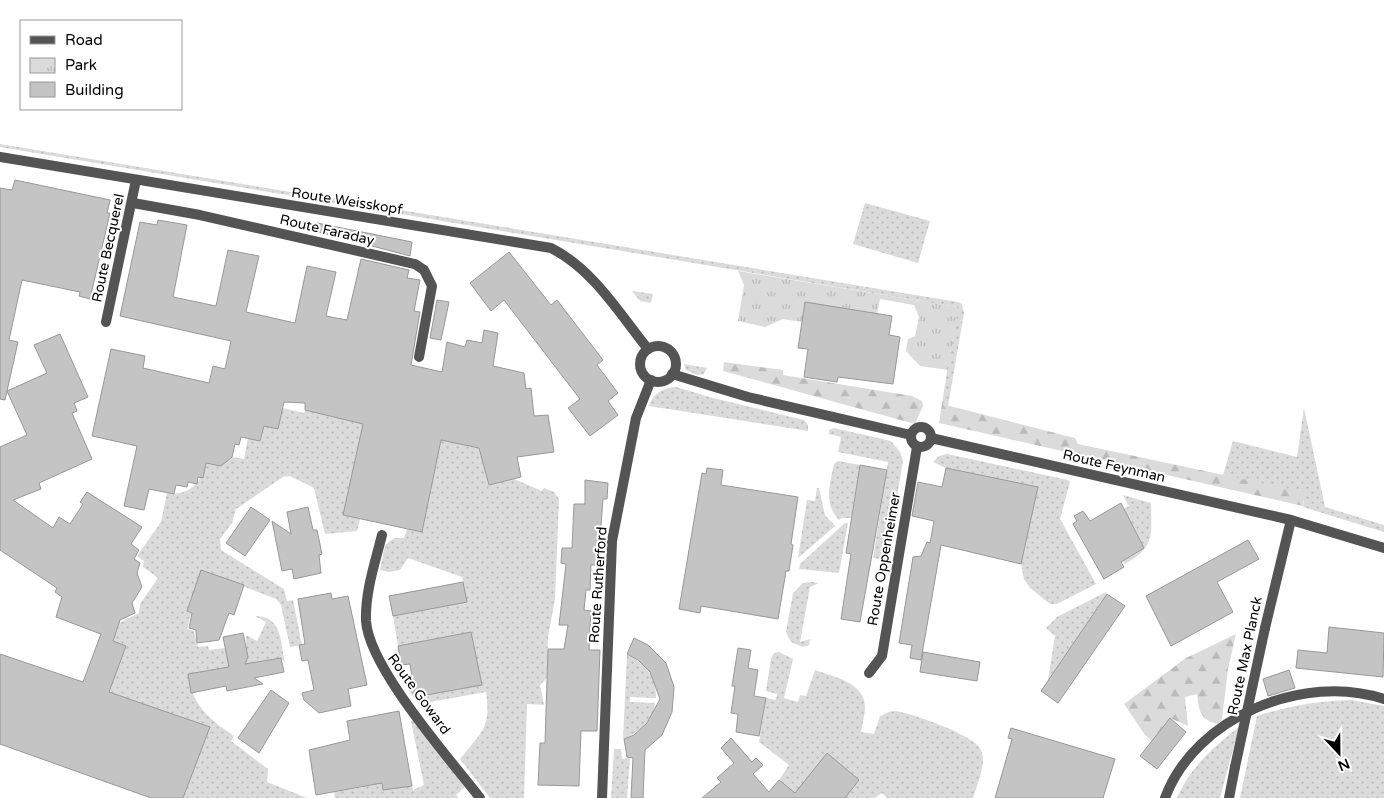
<svg xmlns="http://www.w3.org/2000/svg" width="1384" height="798" font-family="'Varela Round',sans-serif">
<defs>
<pattern id="grass-dots" width="8" height="8" patternUnits="userSpaceOnUse" patternTransform="scale(1.25)"><rect width="8" height="8" fill="#dbdbdb"/><path d="M2 2h.1M6 6h.1" fill="none" stroke="#bababa" stroke-width="1.8" stroke-linecap="round"/></pattern>
<pattern id="forest-firs" width="22" height="20" patternUnits="userSpaceOnUse" patternTransform="scale(1.25)"><rect width="22" height="20" fill="#dbdbdb"/><path d="M5 1l3.5 6h-7zM16 11l3.5 6h-7z" fill="#bababa"/></pattern>
<pattern id="park-tufts" width="24" height="20" patternUnits="userSpaceOnUse" patternTransform="scale(1.25)"><rect width="24" height="20" fill="#dbdbdb"/><path d="M3 7l-1-3M5 7V3M7 7l1-3M15 17l-1-3M17 17v-4M19 17l1-3" fill="none" stroke="#bababa"/></pattern>
</defs>
<rect width="100%" height="100%" fill="#fff"/>
<g fill="url(#grass-dots)">
<path d="M0 144 958 302 962 304 964 313 948 406 942 404 957 307 0 147Z"/>
<path d="M865 203 930 221 918 263 853 244Z"/>
<path d="M632 291 653 294 651 303 640 301Z"/>
<path d="M684 364 707 368 704 374 697 375 686 370Z"/>
<path d="M676 387 713 398 804 420 808 425V431L649 406C653 393 663 388 676 387Z"/>
<path d="M283 408 304 413 305 410 363 424 343 515 360 519 357 531 325 534 314 488 290 476 283 477 236 509 232 523 220 539 221 550 284 589 287 601 293 600 302 645 290 647 281 605 276 599 202 570 187 611 191 613 187 629 194 631 198 647 208 646 209 650 225 648V650L246 646V635L257 641 266 622 255 616C283 616 280 642 285 663L281 658 188 675C193 706 209 719 234 736L231 741 268 769 267 782 307 798H183L210 727 109 692 126 646 113 641 119 623 139 613 140 604 158 578 143 567 144 561 137 556 161 522 167 493C188 497 202 482 206 463L221 466 232 457 244 459 248 438 260 441 264 426 278 429Z"/>
<path d="M1304 408 1325 507 1384 525V532L1303 507 1304 501 1223 475 1233 441 1297 457Z"/>
<path d="M834 428 891 441 900 452 903 461 886 560 873 558 888 462 838 452 841 437 829 434V430Z"/>
<path d="M441 440 485 449 480 453 489 485 514 479 542 491 544 488 554 492 559 499 555 599 548 637 547 678 540 685 544 705 527 704 524 798H490L460 759C482 731 491 729 486 692L419 704 406 687 408 680 412 677 416 697 481 685 471 632 398 646 393 616 467 602 462 577 408 558 400 570 389 572 380 570 385 545 394 538H404L407 529 422 532Z"/>
<path d="M947 454 1068 480 1070 482 1060 519 1096 584 1057 604H1050L1030 588 1024 579 1021 564 1038 487 946 468 933 462 939 456Z"/>
<path d="M838 461 860 465 851 518H842L839 520C823 503 830 485 834 464Z"/>
<path d="M817 488H819L825 515 835 526 798 558 807 500 815 501Z"/>
<path d="M1123 495 1151 503C1151 536 1156 546 1125 564L1123 561 1144 548 1124 509 1129 506Z"/>
<path d="M845 523H848L839 573 799 569 800 564Z"/>
<path d="M811 582 819 583 810 587 800 642 810 639 809 645 803 647 791 642 786 632 793 593 803 583Z"/>
<path d="M1106 592 1107 594 1048 680 1055 636 1046 628 1057 617Z"/>
<path d="M779 652 793 659 784 698 798 702 800 695 806 696 815 670C834 677 866 683 865 708 865 716 862 724 861 732L874 734 880 716C885 714 889 711 895 711 911 713 975 735 981 750 987 764 977 784 973 798H887L882 793 875 798H801L779 780 789 765 759 742 766 698 776 700 777 694 766 691 771 659 774 653Z"/>
<path d="M627 654C644 663 657 677 656 698L630 697V702L655 703C654 721 638 733 623 739Z"/>
<path d="M1351 700 1384 706V798H1240L1257 716C1289 706 1318 701 1351 700Z"/>
<path d="M413 720 465 787 456 795 458 798H335L334 792 364 787 357 746 375 742 383 790 412 786 413 790 424 785 411 721Z"/>
<path d="M1239 727 1220 798H1177C1190 768 1213 747 1239 727Z"/>
<path d="M614 749H621L622 759 630 758 627 798H611Z"/>
</g>
<g fill="url(#forest-firs)">
<path d="M724 362 783 370V375L912 396 922 401 923 406 915 424 723 371Z"/>
<path d="M942 404 1075 438 1078 444 1304 492 1303 506 939 423Z"/>
<path d="M1236 634 1228 669 1222 719 1218 724C1200 720 1199 711 1197 694L1185 697 1188 726 1170 718 1152 741 1145 735 1124 704 1186 658Z"/>
</g>
<path fill="url(#park-tufts)" d="M738 271 958 307 948 370 920 366 906 351 908 339 915 336 919 317 914 305 880 299 877 314 805 303 802 322 783 319 765 327 738 321 744 285Z"/>
<g fill="#c4c4c4" stroke="#989898">
<path d="M15 180 110 200 107 213H110L90 299 79 296 80 292 22 280 9 340 18 342 5 400 0 399V188L12 190Z"/>
<path d="M158 220 187 225 173 297 216 306 228 250 259 256 246 312 295 323 307 266 336 272 326 316 347 320 361 259 409 270 407 278 420 280 414 311 420 312 411 365 442 372 447 342 465 347 467 340 482 343 484 330 498 333 493 366 524 373 526 389 531 388 534 416 548 415 554 452 517 457 521 477 489 485 479 448 441 440 422 532 343 515 363 424 305 410V403L284 402 278 429 264 426 260 441 241 437 239 445 235 444 232 457 221 466 206 463 203 478 198 477 197 484 188 482 187 487 176 485 174 494 149 489 144 510 124 506 137 446 92 436 111 349 145 356 143 368 209 383 213 366 225 369 231 341 120 316 140 222 157 225Z"/>
<path d="M317 223 412 242 410 256 315 231Z"/>
<path d="M509 252 551 305 557 300 603 360 597 365 618 393 608 401 618 415 590 436 568 408 580 399 504 300 491 311 470 283Z"/>
<path d="M437 300 449 302 441 340 430 338Z"/>
<path d="M805 302 892 316 889 335 900 337 893 384 838 377 837 382 804 377 808 349 798 348Z"/>
<path d="M60 334 88 397 74 403 77 411 72 413 92 459 39 483 41 489 13 500 53 528 59 517 70 524 83 504 80 502 87 492 142 527 131 544 139 550 134 559 140 563 137 573 142 587 132 603 135 613 120 620 113 641 126 646 109 692 210 727 183 798H151L0 744V654L83 682 101 634 56 617 62 597 55 592 57 588 0 550V447L27 435 7 391 47 373 34 345Z"/>
<path d="M860 465 887 470 860 622 841 619 851 554 846 553Z"/>
<path d="M707 468 723 470 721 485 798 497 791 544 793 545 789 571H786L778 619 701 606 700 613 679 609 702 473 706 474Z"/>
<path d="M946 468 1038 487 1021 564 941 545 921 660 910 658 912 645 899 643 913 557 921 556 927 542 930 543 934 521 912 516 918 482 942 487Z"/>
<path d="M585 480 608 483 607 499H603L598 565H591L590 590H586L584 610 591 611 589 650H600L597 731H581L579 786 538 785 540 743H545L548 649H564L568 625H559L566 564 561 563 562 548H572L574 504H585Z"/>
<path d="M1121 503 1144 548 1121 562 1124 567 1104 579 1073 524 1077 521 1074 516 1083 511 1090 521Z"/>
<path d="M251 507 270 520 245 556 226 543Z"/>
<path d="M308 507 313 530H317L322 554 319 555 321 573 294 579 292 569 282 571 272 521 291 534 287 512Z"/>
<path d="M1248 540 1259 559 1217 582 1233 612 1171 646 1146 596Z"/>
<path d="M201 570 244 585 234 615 229 613 219 640 197 643 196 630 189 628 192 613 187 611Z"/>
<path d="M463 582 467 602 393 616 389 596Z"/>
<path d="M331 593 332 599 348 596 367 685 348 689 351 706 319 713 304 700 302 693 314 690 308 660 302 661 299 645 305 644 298 599Z"/>
<path d="M1107 594 1125 606 1058 703 1041 691Z"/>
<path d="M1329 627 1384 633 1383 677 1296 668 1298 650 1327 653Z"/>
<path d="M471 632 482 685 415 697 410 664 401 665 398 646Z"/>
<path d="M243 633 248 657 245 664 281 658 284 672 254 678 263 684 227 691 226 686 191 693 188 674 229 667 223 637Z"/>
<path d="M634 638 648 645 666 663 674 687 672 712 662 735 645 750 643 798H631L633 758 627 757 624 739 634 735 647 723 660 699 650 672 638 660 627 654Z"/>
<path d="M738 648 751 650 748 668 758 670 754 696 766 698 759 736 736 732 738 714 731 713 735 686H732Z"/>
<path d="M923 652 980 662 977 681 920 672Z"/>
<path d="M1289 670 1295 688 1268 696 1263 679Z"/>
<path d="M271 690 289 703 259 753 238 738Z"/>
<path d="M399 711 412 786 383 790 382 783 316 795 309 750 350 740 347 721Z"/>
<path d="M1170 718 1186 732 1157 769 1140 756Z"/>
<path d="M1011 728 1115 759 1103 798H995L1012 739 1008 738Z"/>
<path d="M731 738 752 762 756 758 763 765 753 774 769 792 779 780 795 793 827 753 859 780 845 798H702L721 782 717 778 734 763 721 748Z"/>
</g>
<g fill="none" stroke-linecap="round" stroke-linejoin="round">
<g stroke="#545454" stroke-width="10">
<path d="M0 157 551 248C593 269 619 313 648 349"/>
<path d="M133 203 200 215 415 264 424 270 432 286 419 357"/>
<path d="M106 322 136 180"/>
<circle cx="658" cy="364" r="18"/>
<path d="M672 374 748 397 911 435"/>
<circle cx="921" cy="437" r="10"/>
<path d="M931 438 1291 520 1384 548"/>
<path d="M382 535C375 563 365 592 366 621 369 668 450 759 480 798"/>
<path d="M1265 628 1291 520"/>
<path d="M869 673 882 656 917 447"/>
<path d="M602 798 612 541 636 418 651 380"/>
<path d="M1165 798C1195 717 1304 672 1384 699"/>
<path d="M1229 798 1235 767"/>
</g>
<path stroke="#545454" stroke-width="10" d="M1235 767 1265 628"/>
</g>
<g text-anchor="middle" dominant-baseline="central" stroke-width="4" stroke-linejoin="round" paint-order="stroke">
<g font-size="14" fill="#000" stroke="#fff">
<text transform="translate(347 201) rotate(9)">Route Weisskopf</text>
<text transform="translate(327 230) rotate(13)">Route Faraday</text>
<text transform="translate(108 248) rotate(-78)">Route Becquerel</text>
<text transform="translate(1114 466) rotate(13)">Route Feynman</text>
<text transform="translate(884 559) rotate(-80)">Route Oppenheimer</text>
<text transform="translate(598 585) rotate(-86)">Route Rutherford</text>
<text transform="translate(1245 656) rotate(-78)">Route Max Planck</text>
<text transform="translate(419 694) rotate(54)">Route Goward</text>
</g>
</g>
<rect x="20" y="20" width="162" height="90" fill="#ffffff" stroke="#999999"/>
<rect x="30" y="36" width="25" height="8" fill="#545454" stroke="#999999"/>
<text x="65" y="45" font-size="15" fill="#000000">Road</text>
<rect x="30" y="58" width="25" height="15" fill="url(#park-tufts)" stroke="#999999"/>
<text x="65" y="70" font-size="15" fill="#000000">Park</text>
<rect x="30" y="82" width="25" height="15" fill="#c4c4c4" stroke="#999999"/>
<text x="65" y="95" font-size="15" fill="#000000">Building</text>
<g transform="translate(1339 753) rotate(158)" stroke="#ffffff" stroke-width="4" paint-order="stroke">
<path d="M0-4L9 19L0 12L-9 19Z" fill="#000000"/>
<text y="-8" font-size="14" font-weight="bold" text-anchor="middle" fill="#000000">N</text>
</g>
</svg>
